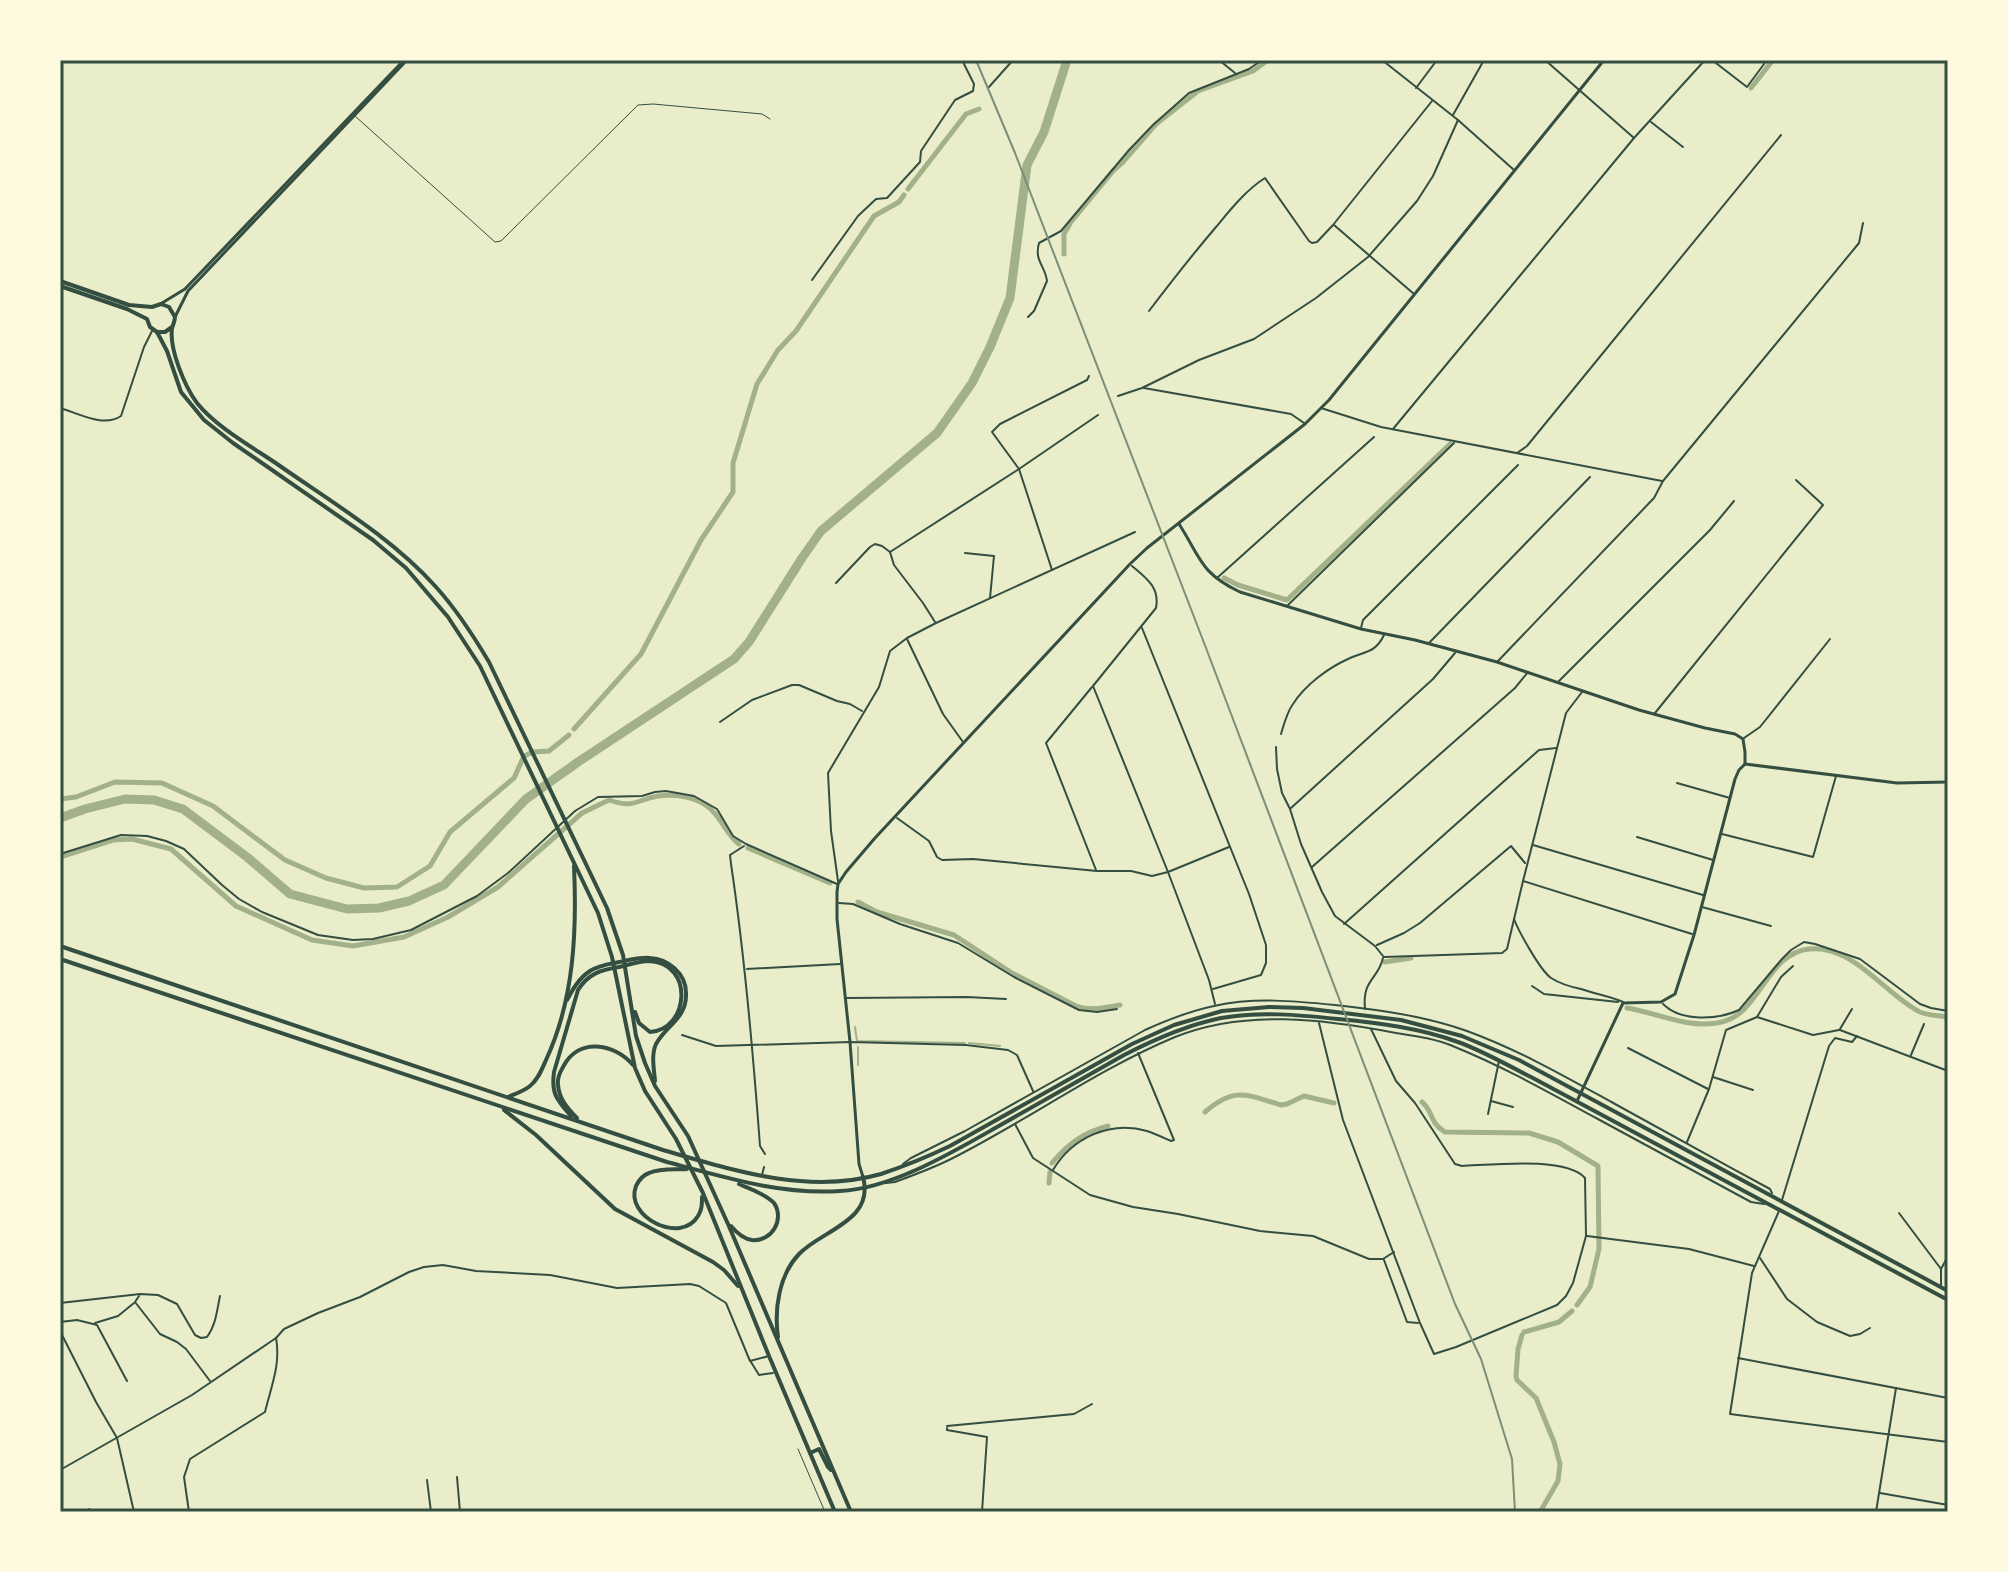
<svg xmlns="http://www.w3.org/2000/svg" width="2008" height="1572" font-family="'Source Sans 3',sans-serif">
<rect width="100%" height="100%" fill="#e9edc9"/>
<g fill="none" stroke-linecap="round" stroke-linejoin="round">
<g stroke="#a3b18a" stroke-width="2">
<path d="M855 1027 857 1041 965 1043"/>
<path d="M969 1043 1000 1046"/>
<path d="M858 1047V1065"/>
</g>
<g stroke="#a3b18a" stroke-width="5">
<path d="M1751 88 1773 60"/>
<path d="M908 189 966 114 979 109"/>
<path d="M1064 254V234L1071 222 1113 171 1122 163 1156 124 1198 91 1253 71 1268 60"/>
<path d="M1224 578 1238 585 1287 600 1450 444"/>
<path d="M574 729 641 654 701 540 733 492V463L757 384 778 350 796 331 874 216 899 202 904 195"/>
<path d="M60 799 76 797 115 782 162 783 213 806 285 860 326 878 364 888 397 887 430 866 450 832 514 778 524 756 533 752 549 751 569 735"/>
<path d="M748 848 830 883"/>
<path d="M60 857 113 840 132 839 171 849 236 906 312 940 353 946 404 937 448 917 498 887 582 813 609 800C635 809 635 800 658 796 674 794 694 796 707 806 721 816 725 833 739 844"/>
<path d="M858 902 877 912 954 935 1012 973 1076 1006C1091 1011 1104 1008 1120 1005"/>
<path d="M1385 962 1411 958"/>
<path d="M1627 1008C1658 1013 1685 1028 1717 1023 1761 1017 1764 954 1809 949 1852 944 1884 993 1918 1011 1926 1016 1939 1015 1948 1017"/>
<path d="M1422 1102C1434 1112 1429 1123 1445 1132L1529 1133 1558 1142 1598 1166 1599 1249 1590 1287 1577 1305"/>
<path d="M1205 1112C1235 1086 1247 1095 1281 1105L1287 1104 1304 1096 1334 1103"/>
<path d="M1052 1163C1069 1143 1083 1133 1108 1126"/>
<path d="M1049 1183 1050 1172"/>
<path d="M1524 1332 1559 1322 1572 1311"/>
<path d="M1522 1335 1518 1349 1516 1376 1517 1380 1536 1398 1554 1442 1560 1464 1558 1481 1540 1512"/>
</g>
<path stroke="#a3b18a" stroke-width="9" d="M60 818 85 809 125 799 154 800 183 809 247 857 290 894 347 909 379 908 409 901 444 885 526 799 578 762 734 659 749 642 802 558 821 531 937 433 972 383 990 347 1010 298 1027 165 1044 132 1067 60"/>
<g stroke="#344e41" stroke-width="1">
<path d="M355 116 495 242 501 241 638 105 653 104 762 114 770 119"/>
<path d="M798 1449 825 1512"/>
</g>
<g stroke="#344e41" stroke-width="2">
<path d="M457 1477 460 1512"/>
<path d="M427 1480 431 1512"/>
</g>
<g stroke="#344e41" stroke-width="2">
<path d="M1219 60 1235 73"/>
<path d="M1382 60 1458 120 1514 170"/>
<path d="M1545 60 1634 138"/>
<path d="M1712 60 1747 87 1767 60"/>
<path d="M989 87 1013 60"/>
<path d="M1416 88 1437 60"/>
<path d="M1453 115 1484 60"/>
<path d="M1651 122 1683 147"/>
<path d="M1334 225 1414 294"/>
<path d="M812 280 858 216 876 199 887 198 920 162 921 151 955 100 973 91 974 84 962 60"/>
<path d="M1149 311C1171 282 1193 254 1216 227 1231 209 1246 190 1265 178L1309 241 1312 243 1317 242 1333 225 1432 101"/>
<path d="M1028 317 1034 311 1047 281C1045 265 1034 261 1039 243L1061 231 1129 150 1153 125 1189 93 1249 69 1262 60"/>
<path d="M1144 388 1291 414 1304 423"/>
<path d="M1118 396 1142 388 1199 360 1254 339 1316 298 1368 257 1417 201 1433 176 1458 120"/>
<path d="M60 408C78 413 103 428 121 416L144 347 152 331"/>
<path d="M1321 408 1381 427 1662 481"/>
<path d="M1393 429 1634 138 1705 60"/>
<path d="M1517 453 1527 446 1781 135"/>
<path d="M890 552 1019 469 1098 415"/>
<path d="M965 553 994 556 990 598"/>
<path d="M1132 566C1146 578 1160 587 1156 608L1093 686 1168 872 1209 980 1215 1004"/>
<path d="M1052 570 1019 469 992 432 1000 424 1087 380 1089 376"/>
<path d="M1217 578 1374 437"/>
<path d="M836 583 870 547 875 544 882 546 890 552 894 565 923 603 935 622"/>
<path d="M1287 606 1454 443"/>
<path d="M1142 628 1249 894 1266 945V963L1261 975 1213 989"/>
<path d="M1361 628 1363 620 1518 465"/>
<path d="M907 639 943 714 963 742"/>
<path d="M1429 643 1590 477"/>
<path d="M1498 661 1654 498 1663 481 1859 243 1863 223"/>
<path d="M1559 681 1710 530 1734 501"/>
<path d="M1092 687 1046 743 1096 870"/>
<path d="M1655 713 1823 505 1796 480"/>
<path d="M720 722 752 700 792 685H799L837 701 850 704 862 711"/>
<path d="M1281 734C1284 724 1287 712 1293 704 1305 685 1328 668 1348 659 1364 651 1375 654 1384 635"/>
<path d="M1744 738 1760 727 1830 639"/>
<path d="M1276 747 1277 769 1282 793 1290 809 1301 844 1322 892 1335 916 1375 946 1383 956"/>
<path d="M1677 783 1730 798"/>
<path d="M1291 808 1433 679 1455 653"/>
<path d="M897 818 929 841 937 857 942 860 973 859 1097 871H1131L1152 876 1168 872 1229 847"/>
<path d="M1722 834 1813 857 1836 776"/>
<path d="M1637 837 1713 860"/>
<path d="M1533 845 1703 895"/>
<path d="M744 846 730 855 731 864C745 957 753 1051 760 1146L765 1154"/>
<path d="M60 854 121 835 147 836 166 841 184 849 222 885 239 899 262 912 318 935 353 940 373 939 411 930 477 896 508 873 575 811 598 797 642 796 655 792 666 791 694 796 717 809 733 836 746 844 837 884"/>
<path d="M1312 867 1515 688 1528 672"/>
<path d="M838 881 831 831 828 773 879 687 890 651 907 638 936 623 1135 532"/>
<path d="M1523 881 1692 934"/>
<path d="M839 903 853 904 900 924 958 943 1014 977 1079 1010 1097 1012 1117 1009"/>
<path d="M1702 907 1771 926"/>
<path d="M1514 919C1519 932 1540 970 1551 978 1559 983 1571 987 1581 989 1595 994 1610 996 1623 1002"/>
<path d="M1344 924 1539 750 1556 748"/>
<path d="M1377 945 1404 933 1420 923 1511 846 1525 863"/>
<path d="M1384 957 1502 953 1507 949 1523 881 1566 713 1582 692"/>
<path d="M747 969 840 964"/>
<path d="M1532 986 1544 994 1618 1002"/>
<path d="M847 998 967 997 1006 999"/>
<path d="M1663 1004C1681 1022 1717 1020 1739 1010L1782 959 1791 950 1804 942 1815 944 1860 959 1920 1004 1931 1008 1948 1011"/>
<path d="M1365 1009C1362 979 1378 980 1383 958"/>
<path d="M1757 1017 1813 1035 1839 1030"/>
<path d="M1319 1023 1343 1120 1420 1323 1434 1354 1456 1347 1557 1305 1566 1296 1573 1283 1586 1236 1585 1178C1566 1156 1490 1165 1462 1166L1455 1164 1415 1103 1396 1081 1371 1029"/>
<path d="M1840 1029 1852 1009"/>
<path d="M1840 1030 1948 1071"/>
<path d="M682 1035 716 1046 850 1042 966 1045 1008 1050 1017 1055 1033 1091"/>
<path d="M1628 1048 1708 1089"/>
<path d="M1911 1055 1924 1024"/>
<path d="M1713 1077 1753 1090"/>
<path d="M1491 1101 1513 1107"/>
<path d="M1488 1114 1499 1061"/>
<path d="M1015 1124 1033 1158 1090 1195 1133 1207 1178 1214 1260 1231 1313 1236 1369 1259H1383L1394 1252"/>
<path d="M1687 1142 1709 1089 1726 1030 1757 1017 1781 977 1793 966"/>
<path d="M903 1164 911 1158 965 1131 1145 1030C1167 1020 1190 1011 1214 1006 1254 997 1295 1001 1335 1005 1380 1010 1425 1016 1467 1031 1519 1050 1566 1077 1615 1104 1666 1132 1718 1161 1770 1189L1772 1193"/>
<path d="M1053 1170C1072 1138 1110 1120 1147 1131 1156 1134 1164 1138 1171 1141L1174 1140 1138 1053"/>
<path d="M762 1175 764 1167"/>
<path d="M886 1183 895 1182C914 1175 933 1168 951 1159 1027 1121 1096 1070 1175 1037 1245 1009 1324 1019 1396 1033 1416 1036 1437 1039 1455 1047 1504 1067 1550 1093 1596 1118 1648 1146 1699 1174 1751 1202L1764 1204"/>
<path d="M1782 1200 1829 1046 1835 1038 1852 1042 1857 1036"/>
<path d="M1779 1211 1752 1273 1730 1414 1948 1442"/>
<path d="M1899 1213 1941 1269"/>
<path d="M1587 1236 1689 1249 1754 1266"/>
<path d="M1760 1258 1787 1299 1817 1322 1850 1336 1860 1334 1870 1328"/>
<path d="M1384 1260 1407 1322 1418 1323"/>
<path d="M1941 1285V1269L1948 1256"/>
<path d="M139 1296 135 1302 160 1334 177 1342 186 1349 210 1381"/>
<path d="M60 1303 140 1294 158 1295 177 1304 195 1335 201 1338 207 1337C216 1325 217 1310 220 1296"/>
<path d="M60 1322 77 1320 97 1325 127 1381"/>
<path d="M95 1323 118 1316 134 1303"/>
<path d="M60 1331 96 1402 117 1438 134 1512"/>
<path d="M1738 1358 1948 1398"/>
<path d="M751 1362 759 1375 773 1373"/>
<path d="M947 1426 1074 1414 1092 1404"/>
<path d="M947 1428V1430L987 1437 982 1512"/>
<path d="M60 1470 192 1395 276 1338 284 1329 318 1313 360 1297 409 1272 424 1267 443 1265 476 1271 550 1275 617 1288 690 1284 699 1286 726 1303 750 1361 769 1356"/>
<path d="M1880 1493 1948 1505"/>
<path d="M89 1509V1512"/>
<path d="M189 1512 184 1477 190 1459 265 1412C271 1387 281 1364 276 1338"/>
<path d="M1876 1512 1896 1388"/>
</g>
<g stroke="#344e41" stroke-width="3">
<path d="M1179 524C1201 558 1200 573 1240 592L1361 629 1415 640 1497 662 1639 710 1705 728 1735 734 1743 739 1745 752V764"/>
<path d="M1745 764 1897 783 1948 782"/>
<path d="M1577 1101 1623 1003 1661 1002 1675 994 1694 935 1735 779 1739 770 1745 764"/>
</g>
<g stroke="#344e41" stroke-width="3">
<path d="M162 303 185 289 404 60"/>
<path d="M175 317 188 291 407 60"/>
<path d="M863 1177 859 1164 850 1042 837 919V892L838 884 846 872 875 838 1130 564 1147 548 1305 424 1329 400 1604 60"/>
</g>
<g stroke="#344e41" stroke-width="4">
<path d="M60 281 129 305 152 307 161 304 169 307 175 317C175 321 173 325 172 328 169 349 185 387 197 403 217 428 254 448 280 466 333 503 392 538 436 587 456 609 473 635 489 662L607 908 623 955 636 1036 645 1063 655 1086 688 1136 728 1224 851 1512"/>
<path d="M60 286 127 309 147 319 150 327 157 332 167 351 181 392 204 420 233 443 373 540 406 568 448 617 480 666 598 913 612 957 635 1068 645 1091 676 1139 703 1193 769 1356 835 1512"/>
<path d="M157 332H165L172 327"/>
<path d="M60 946 663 1150C732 1170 808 1195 881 1174 905 1166 927 1157 950 1146L1132 1044 1174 1025 1222 1011 1269 1007 1303 1008 1401 1020 1462 1036 1519 1060 1948 1291"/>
<path d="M60 959 667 1162C724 1177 780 1195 840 1191 891 1189 953 1152 997 1127 1039 1103 1082 1079 1124 1055 1155 1039 1187 1025 1221 1018 1260 1011 1299 1015 1338 1019 1379 1023 1420 1028 1458 1042 1483 1051 1507 1065 1531 1077L1948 1300"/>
<path d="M567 1000C573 989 579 978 590 971 599 965 609 964 619 962 629 960 640 957 650 958 668 959 686 973 686 993 687 1019 666 1025 656 1044 651 1055 654 1069 655 1081"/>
<path d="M508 1097C515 1094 524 1091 530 1086 538 1080 542 1069 546 1060 574 1000 577 932 574 866"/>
<path d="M504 1110 536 1135 615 1209 713 1262 724 1270 738 1286"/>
<path d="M571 1116C557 1100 551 1094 554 1072L578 990C588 974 600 970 619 967 628 965 639 961 649 961 695 963 689 1030 650 1032L639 1023 635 1012"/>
<path d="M577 1118C568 1109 559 1099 558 1085 557 1079 560 1072 563 1067 578 1037 614 1043 633 1065"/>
<path d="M687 1169C675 1170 661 1168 649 1173 643 1175 639 1180 636 1186 624 1217 681 1245 698 1216 702 1210 702 1204 702 1197"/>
<path d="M731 1226C736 1232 744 1239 752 1240 772 1242 785 1219 774 1203 766 1194 750 1189 739 1184"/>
<path d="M778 1337C774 1309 779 1275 799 1254 822 1230 875 1221 863 1177"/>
<path d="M810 1453 819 1449 828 1467 831 1470"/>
</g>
<path stroke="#7c8e77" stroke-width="2" d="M976 60 1015 153 1206 648 1455 1304 1481 1359 1512 1459 1515 1512"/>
</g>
<rect width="2008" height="1572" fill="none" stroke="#fefae0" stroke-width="124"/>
<rect x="62" y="62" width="1884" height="1448" fill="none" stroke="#344e41" stroke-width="3"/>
</svg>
